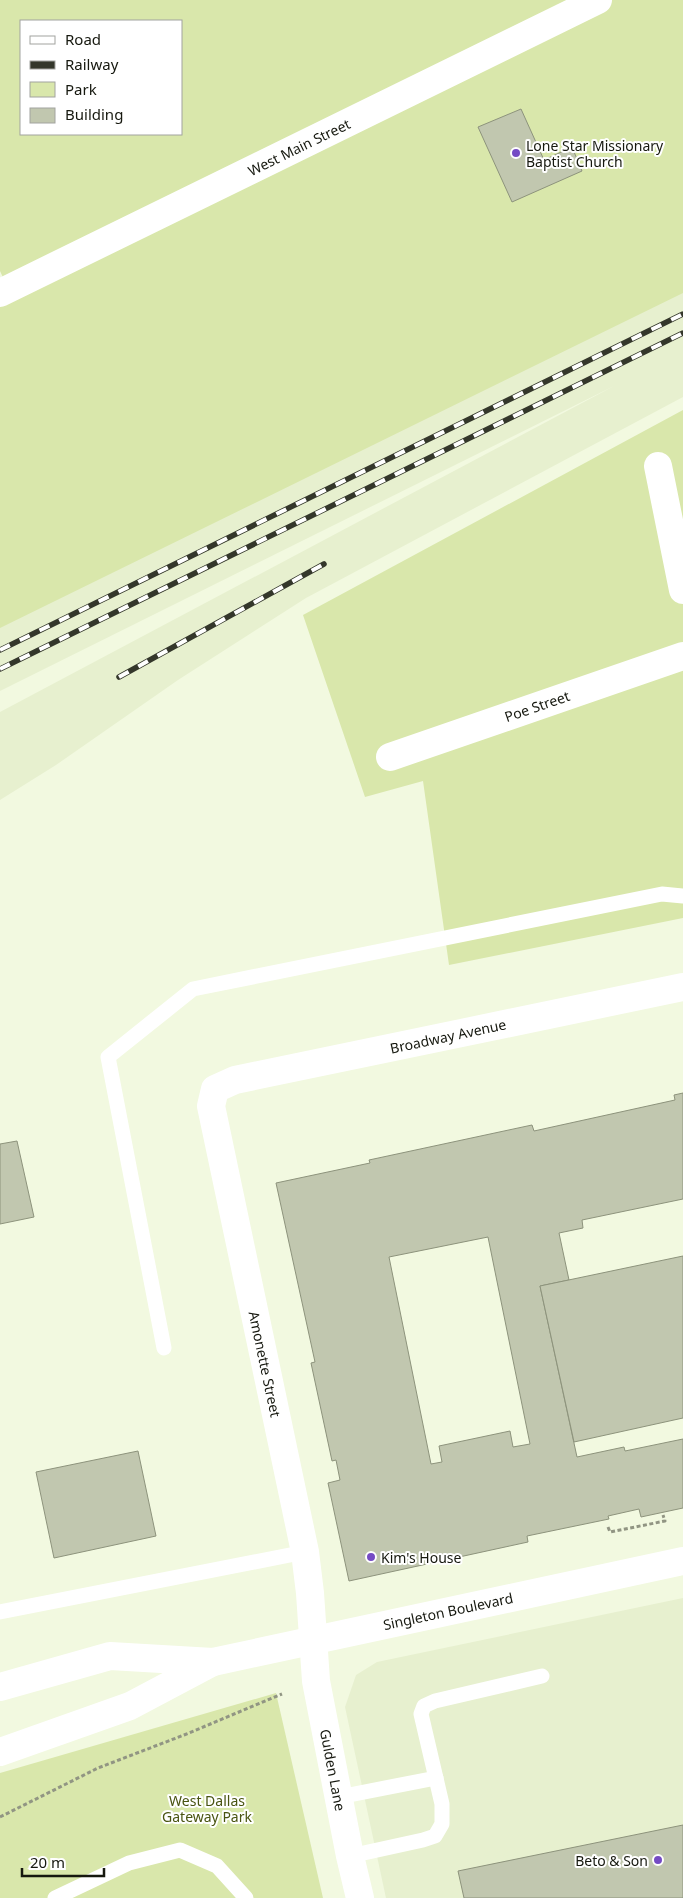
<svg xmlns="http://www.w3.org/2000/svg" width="683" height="1898" font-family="'Noto Sans',sans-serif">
<rect width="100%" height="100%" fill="#f2f9e0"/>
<g fill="#e7f0cf">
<path d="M683 199V397L306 598 178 680 56 765 0 800V712L614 386 0 691V521Z"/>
<path d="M683 1598V1898H386L345 1707 356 1675 377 1662Z"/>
</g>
<g fill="#d9e7ab" fill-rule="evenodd">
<path d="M0 0H683V293L0 628V303L12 297 0 271ZM21 21H181V134H21Z"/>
<path d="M683 410V918L449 965 423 781 365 797 303 615Z"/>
<path d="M276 1693 323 1898H0V1773Z"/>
</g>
<g fill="#c1c7af" stroke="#8d937c" fill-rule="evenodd">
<path d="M521 109 544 160 572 147 582 171 512 202 478 127Z"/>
<path d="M683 1093V1199L582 1220 583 1228 559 1233 569 1280 540 1286 577 1457 624 1447 625 1451 683 1439V1508L641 1517 639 1509 608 1516 609 1519 527 1536 528 1542 349 1581 328 1483 340 1480 336 1460 332 1461 311 1363 315 1362 276 1183 370 1163 369 1160 532 1125 534 1131 675 1100 674 1095ZM488 1237 530 1444 513 1447 510 1431 439 1446 442 1462 431 1464 389 1257Z"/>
<path d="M17 1141 34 1217 0 1224V1144Z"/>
<path d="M683 1256V1418L574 1442 540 1286Z"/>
<path d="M138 1451 156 1536 54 1558 36 1472Z"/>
<path d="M683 1825V1898H464L458 1871Z"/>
</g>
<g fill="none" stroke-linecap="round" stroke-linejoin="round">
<g stroke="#919583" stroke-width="3" stroke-dasharray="4 2.5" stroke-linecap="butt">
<path d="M608 1527 610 1532 665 1521 663 1515"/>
<path d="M0 1817 98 1768 184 1735 282 1694"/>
</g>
<g stroke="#fff" stroke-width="15">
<path d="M164 1348 108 1057 193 989 662 894 683 896"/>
<path d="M0 1612 305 1552"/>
<path d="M339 1797 436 1778"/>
<path d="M350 1856 423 1840 435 1836 442 1824V1804L421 1714 424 1706 435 1701 542 1676"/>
<path d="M55 1898 129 1863 180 1850 217 1866 246 1898"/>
</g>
<g stroke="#fff" stroke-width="28">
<path d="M0 293 598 0"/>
<path d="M658 466 683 590"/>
<path d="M390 757 683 656"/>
<path d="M360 1898 350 1856 316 1681 310 1593 305 1552 215 1125 211 1106 215 1089 235 1080 683 987"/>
</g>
<g stroke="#fff" stroke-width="28">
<path d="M0 1687 110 1656 213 1662 683 1561"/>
<path d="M0 1752 130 1706 213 1662"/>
</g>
<defs>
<g id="rail">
<path d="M0 650 683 314"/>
<path d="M0 669 683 333"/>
<path d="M119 677 324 564"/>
</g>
</defs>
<use href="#rail" stroke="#34372b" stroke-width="5.5"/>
<use href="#rail" stroke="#fff" stroke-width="4" stroke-dasharray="11" stroke-linecap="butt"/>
</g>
<g fill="#754bc4" stroke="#fff" stroke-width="2">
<circle cx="516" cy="153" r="5"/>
<circle cx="371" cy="1557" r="5"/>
<circle cx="658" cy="1860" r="5"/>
</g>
<g text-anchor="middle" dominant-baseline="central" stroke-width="4" stroke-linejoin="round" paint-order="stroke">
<g font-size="14" fill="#16180f" stroke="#fff" text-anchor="start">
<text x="526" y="145">Lone Star Missionary<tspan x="526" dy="16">Baptist Church</tspan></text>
<text x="381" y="1557">Kim's House</text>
<text x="648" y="1860" text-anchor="end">Beto &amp; Son</text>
</g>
<g font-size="14" fill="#16180f" stroke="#fff">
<text transform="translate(299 147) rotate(-26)">West Main Street</text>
<text transform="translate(537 706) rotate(-19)">Poe Street</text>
<text transform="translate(448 1036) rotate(-12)">Broadway Avenue</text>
<text transform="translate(265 1364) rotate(78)">Amonette Street</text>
<text transform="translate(448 1611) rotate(-12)">Singleton Boulevard</text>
<text transform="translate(333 1770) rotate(79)">Gulden Lane</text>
</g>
<g font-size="14" fill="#495411" stroke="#fff">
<text x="207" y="1800">West Dallas<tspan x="207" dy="16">Gateway Park</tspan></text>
</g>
</g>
<rect x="20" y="20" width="162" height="115" fill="#ffffff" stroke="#a2a39f"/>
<rect x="30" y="36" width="25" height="8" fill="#ffffff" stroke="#a2a39f"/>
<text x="65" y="45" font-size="15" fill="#16180f">Road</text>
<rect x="30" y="61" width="25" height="8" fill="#34372b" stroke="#a2a39f"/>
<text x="65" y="70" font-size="15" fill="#16180f">Railway</text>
<rect x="30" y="82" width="25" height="15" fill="#d9e7ab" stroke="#a2a39f"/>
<text x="65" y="95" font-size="15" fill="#16180f">Park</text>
<rect x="30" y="108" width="25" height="15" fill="#c1c7af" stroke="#a2a39f"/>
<text x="65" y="120" font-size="15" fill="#16180f">Building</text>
<path d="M22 1868v8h82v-8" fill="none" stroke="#16180f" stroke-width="2.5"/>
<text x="30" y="1868" font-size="15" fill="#16180f" stroke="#ffffff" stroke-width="4" paint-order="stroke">20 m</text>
</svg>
